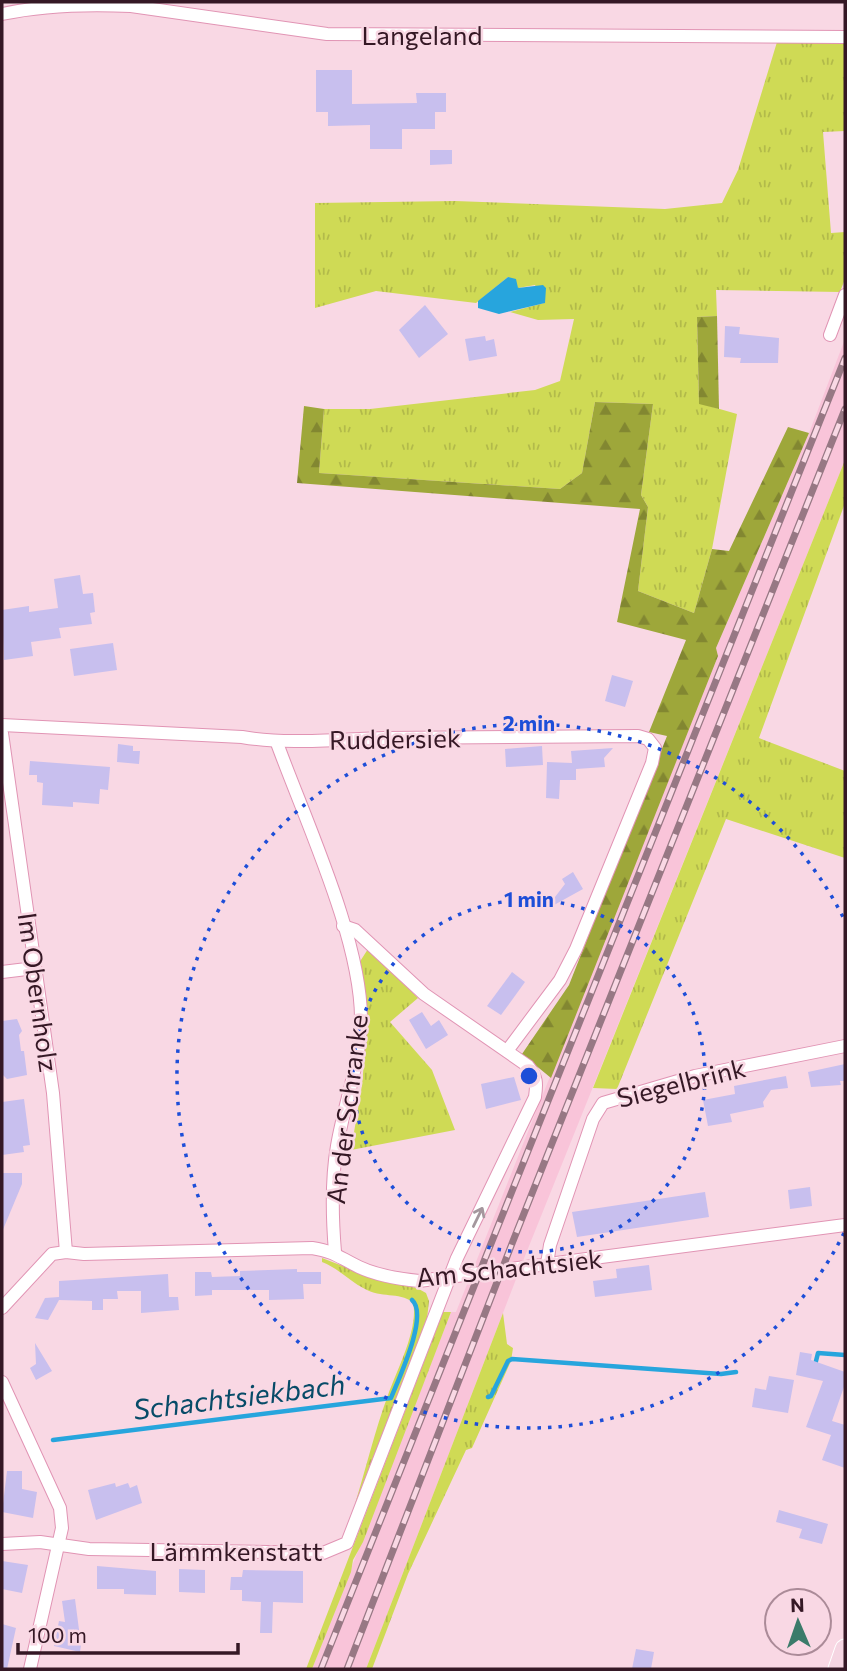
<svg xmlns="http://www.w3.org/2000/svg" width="847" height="1671" font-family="Commissioner,sans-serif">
<defs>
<pattern id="grass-tufts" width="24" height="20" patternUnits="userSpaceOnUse" patternTransform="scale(1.75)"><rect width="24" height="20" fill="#cfda55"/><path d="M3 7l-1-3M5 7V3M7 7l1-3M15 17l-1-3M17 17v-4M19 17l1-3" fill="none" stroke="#b2ba4a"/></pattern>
<pattern id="forest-firs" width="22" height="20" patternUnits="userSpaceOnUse" patternTransform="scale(1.75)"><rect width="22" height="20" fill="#9ea73a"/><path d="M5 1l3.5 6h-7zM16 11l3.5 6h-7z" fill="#828731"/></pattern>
</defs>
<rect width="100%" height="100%" fill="#f9d8e4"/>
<path fill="#f9c4d9" d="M845 339V460L523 1261 366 1669H312L451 1312H456L718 656 716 648 809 433Z"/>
<g fill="url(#grass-tufts)">
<path d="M777 42 845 43V131L823 132 831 233 845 232V279L840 292 716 290 717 316 697 317 699 403 737 414 712 549 694 613 638 591 648 507 641 495 653 404 595 402 582 473 560 489 319 473 324 409H370L535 390 560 381 574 319 538 320 510 312 544 303 535 285 518 288 508 277 476 303 376 291 315 308V203L455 201 665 209 722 203 738 170Z"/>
<path d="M845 460V503L759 738 845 771V858L726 819 617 1089 593 1088Z"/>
<path d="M368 949 418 998 390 1022 432 1070 455 1130 351 1150 362 1085 367 1027 359 963Z"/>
<path d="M322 1258 384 1282 417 1288 426 1293 429 1301 427 1319 355 1504C366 1468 375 1430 388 1395 397 1370 419 1328 413 1302 398 1292 381 1298 365 1289 349 1281 338 1268 322 1262Z"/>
<path d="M443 1312H451L363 1542 353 1560 351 1572 312 1669H306Z"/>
<path d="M503 1313 507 1344 513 1348 511 1361 472 1448 466 1450 408 1574 372 1669H366Z"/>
</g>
<g fill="url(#forest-firs)">
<path d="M717 316 719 409 699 404 697 317Z"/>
<path d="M595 402 653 404 641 495 648 507 638 591 694 613 712 549 729 551 788 427 809 433 716 648 718 656 551 1078 522 1054 569 985 667 736 649 732 686 640 617 622 640 509 297 483 304 406 324 409 319 473 560 489 582 473Z"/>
</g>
<path fill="#27a5dd" d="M508 277 516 279 518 288 543 285 546 288 545 303 499 314 478 308V301Z"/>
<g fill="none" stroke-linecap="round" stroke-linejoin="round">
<g stroke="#27a5dd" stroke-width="4.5">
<path d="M815 1365 818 1353 845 1355"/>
<path d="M488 1397 491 1396 508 1361 512 1359 721 1374 736 1372"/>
<path d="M53 1440 391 1398C399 1378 429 1315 412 1300"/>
</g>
</g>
<g fill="#c8bfee">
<path d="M316 70H352V104L417 103 416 93H446V112H435V129H402V149H370V125L328 126V112H316Z"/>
<path d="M430 150H452V164L430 165Z"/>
<path d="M425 305 448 334 419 358 399 330Z"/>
<path d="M725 326 740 327 739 334 779 338 778 363H740L741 358 724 357Z"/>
<path d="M485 336 486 341 494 339 497 356 469 361 465 339Z"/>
<path d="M80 575 83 594 93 593 95 612 90 613 92 624 59 628 61 638 31 642 33 656 4 660 2 610 29 606V612L58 608 54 579Z"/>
<path d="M113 643 117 670 74 676 70 649Z"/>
<path d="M612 675 633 681 625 707 605 701Z"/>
<path d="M118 744 133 746V751H140L139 764 117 762Z"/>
<path d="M542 746 543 765 506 767 505 749Z"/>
<path d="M613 748 604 758 605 767 576 769V780H560L559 799 546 798 547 762 572 763 571 751Z"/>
<path d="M30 761 110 767 108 790 100 789 99 804 73 802V807L42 805 43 783 37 782V775H29Z"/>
<path d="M573 872 583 889 545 910 565 884 562 879Z"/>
<path d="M512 972 525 982 501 1015 487 1006Z"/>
<path d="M422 1012 431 1026 439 1020 448 1035 426 1049 409 1020Z"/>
<path d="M17 1019 22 1031 19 1035 21 1051H24L27 1075 7 1079 2 1074V1021Z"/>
<path d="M845 1064V1081H840L841 1085 811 1087 808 1072Z"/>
<path d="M786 1076 788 1088 771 1090 763 1102 764 1107 730 1114 732 1122 708 1126 703 1100 735 1094 734 1086Z"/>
<path d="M514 1077 521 1100 486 1109 481 1084Z"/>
<path d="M24 1099 30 1145 23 1146 24 1152 2 1155V1102Z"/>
<path d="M2 1173H22V1184L2 1232Z"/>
<path d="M810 1187 812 1206 790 1209 788 1190Z"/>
<path d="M705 1192 709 1217 577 1237 572 1212Z"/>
<path d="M649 1265 652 1290 595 1297 593 1281 617 1278 616 1269Z"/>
<path d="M297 1269V1272H321V1284H303L304 1299 269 1300V1290H212V1295L195 1296V1272H211L212 1277 240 1276V1271Z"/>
<path d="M168 1274 169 1297H178L179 1310 141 1313V1291H117L118 1299H103V1310H92V1301L59 1300 48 1320 35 1318 45 1298 59 1297V1281Z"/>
<path d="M35 1343 52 1371 36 1380 30 1368 36 1364Z"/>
<path d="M800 1352 812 1354 811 1360 845 1372V1384L832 1421 845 1425V1468L822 1460 831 1435 806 1427 823 1381 796 1375Z"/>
<path d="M769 1376 794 1380 788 1413 752 1407 755 1388 766 1390Z"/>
<path d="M7 1471H22V1489L37 1492 33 1518 2 1512Z"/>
<path d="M115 1483 116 1487 128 1483 130 1488 137 1485 142 1503 96 1520 88 1490Z"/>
<path d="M779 1510 828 1524 822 1544 799 1538 802 1529 776 1522Z"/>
<path d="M2 1561 28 1565 22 1593 2 1589Z"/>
<path d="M97 1566 156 1571V1595L124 1594V1589H97Z"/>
<path d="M179 1569 205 1570V1593L179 1592Z"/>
<path d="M243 1570 303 1571V1603L273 1602 272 1633H260L261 1602 242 1601V1590H230L231 1577H242Z"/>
<path d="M75 1599 81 1645 80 1652 54 1646 59 1621 65 1622 62 1601Z"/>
<path d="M2 1624 16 1628 7 1669H2Z"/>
<path d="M636 1649 654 1652 651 1669H632Z"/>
</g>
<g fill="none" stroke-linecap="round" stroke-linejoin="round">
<defs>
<g id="street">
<path d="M2 14C44 5 88 4 131 6L327 34 845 37"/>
<path d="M830 335 845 295"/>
<path d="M2 725 242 737C289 745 338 739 386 738 470 737 554 736 638 736L648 739 655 748 652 763 576 949 560 980 507 1051"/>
<path d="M2 733 53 1093 66 1252"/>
<path d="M277 743C305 820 362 941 361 1021 360 1064 344 1104 337 1146 331 1181 332 1216 335 1252"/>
<path d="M2 972 35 968"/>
<path d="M547 1264 550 1245 593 1119 603 1103 695 1076 845 1046"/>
<path d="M2 1308 52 1254 66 1252 84 1254 312 1248C336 1252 338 1257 359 1267 378 1276 399 1279 419 1281L845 1225"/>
<path d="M2 1382 60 1508 62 1528 30 1669"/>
<path d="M2 1544 40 1542 89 1549 323 1553 347 1543 457 1258 535 1097C537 1083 537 1077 528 1066L424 994 355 930 343 926"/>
</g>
<path id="primary" d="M838 1669 845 1649"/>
</defs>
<use href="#street" stroke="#e194b4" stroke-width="14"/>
<use href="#primary" stroke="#fff" stroke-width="21"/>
<use href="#street" stroke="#fff" stroke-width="12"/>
<use href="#primary" stroke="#f5d5e2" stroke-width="19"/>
<defs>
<g id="rail">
<path d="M321 1669 845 358"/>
<path d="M347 1669 513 1241 845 409"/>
</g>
</defs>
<use href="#rail" stroke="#977884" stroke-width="7"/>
<use href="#rail" stroke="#f9d8e4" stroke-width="4.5" stroke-dasharray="13" stroke-linecap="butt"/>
</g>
<defs><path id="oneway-shaft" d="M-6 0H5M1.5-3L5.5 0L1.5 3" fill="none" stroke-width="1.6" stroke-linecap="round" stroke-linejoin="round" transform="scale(1.75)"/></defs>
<use stroke="#a4979d" href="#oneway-shaft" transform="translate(478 1217) rotate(-64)"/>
<g fill="none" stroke="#1d4ed8" stroke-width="3.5" stroke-dasharray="3.5 7">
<circle cx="529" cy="1076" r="176"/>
<path d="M844 1233A352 352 0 1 1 844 919"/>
</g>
<g text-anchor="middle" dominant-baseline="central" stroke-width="5" stroke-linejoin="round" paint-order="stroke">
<g font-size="26" fill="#351825" stroke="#f9d8e4">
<text x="422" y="34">Langeland</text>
<text transform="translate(395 738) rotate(-1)">Ruddersiek</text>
<text transform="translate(39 992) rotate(82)">Im Obernholz</text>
<text transform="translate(681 1082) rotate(-14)">Siegelbrink</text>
<text transform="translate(346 1109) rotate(-83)">An der Schranke</text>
<text transform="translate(509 1267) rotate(-6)">Am Schachtsiek</text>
<text x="236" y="1550">Lämmkenstatt</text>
</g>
<g font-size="28" font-style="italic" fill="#074b68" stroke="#f9d8e4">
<text transform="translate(239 1396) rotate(-7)">Schachtsiekbach</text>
</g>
</g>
<circle cx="529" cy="1076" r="10" fill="#1d4ed8" stroke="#f9d8e4" stroke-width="3.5"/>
<g font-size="21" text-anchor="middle" font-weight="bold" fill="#1d4ed8" stroke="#f9d8e4" stroke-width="5" stroke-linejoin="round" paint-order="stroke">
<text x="529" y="731">2 min</text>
<text x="529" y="907">1 min</text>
</g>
<rect width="847" height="1671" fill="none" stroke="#351825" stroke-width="7"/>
<g transform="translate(798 1622) rotate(358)"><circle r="33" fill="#f9d8e4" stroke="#ab8b98" stroke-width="2"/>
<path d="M0-5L12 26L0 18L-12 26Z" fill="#3b7b6a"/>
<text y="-10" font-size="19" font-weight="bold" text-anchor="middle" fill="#351825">N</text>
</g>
<path d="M18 1643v10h220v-10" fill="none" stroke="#351825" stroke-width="3.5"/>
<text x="28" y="1643" font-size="21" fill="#351825" stroke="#f9d8e4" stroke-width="5" paint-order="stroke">100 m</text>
</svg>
